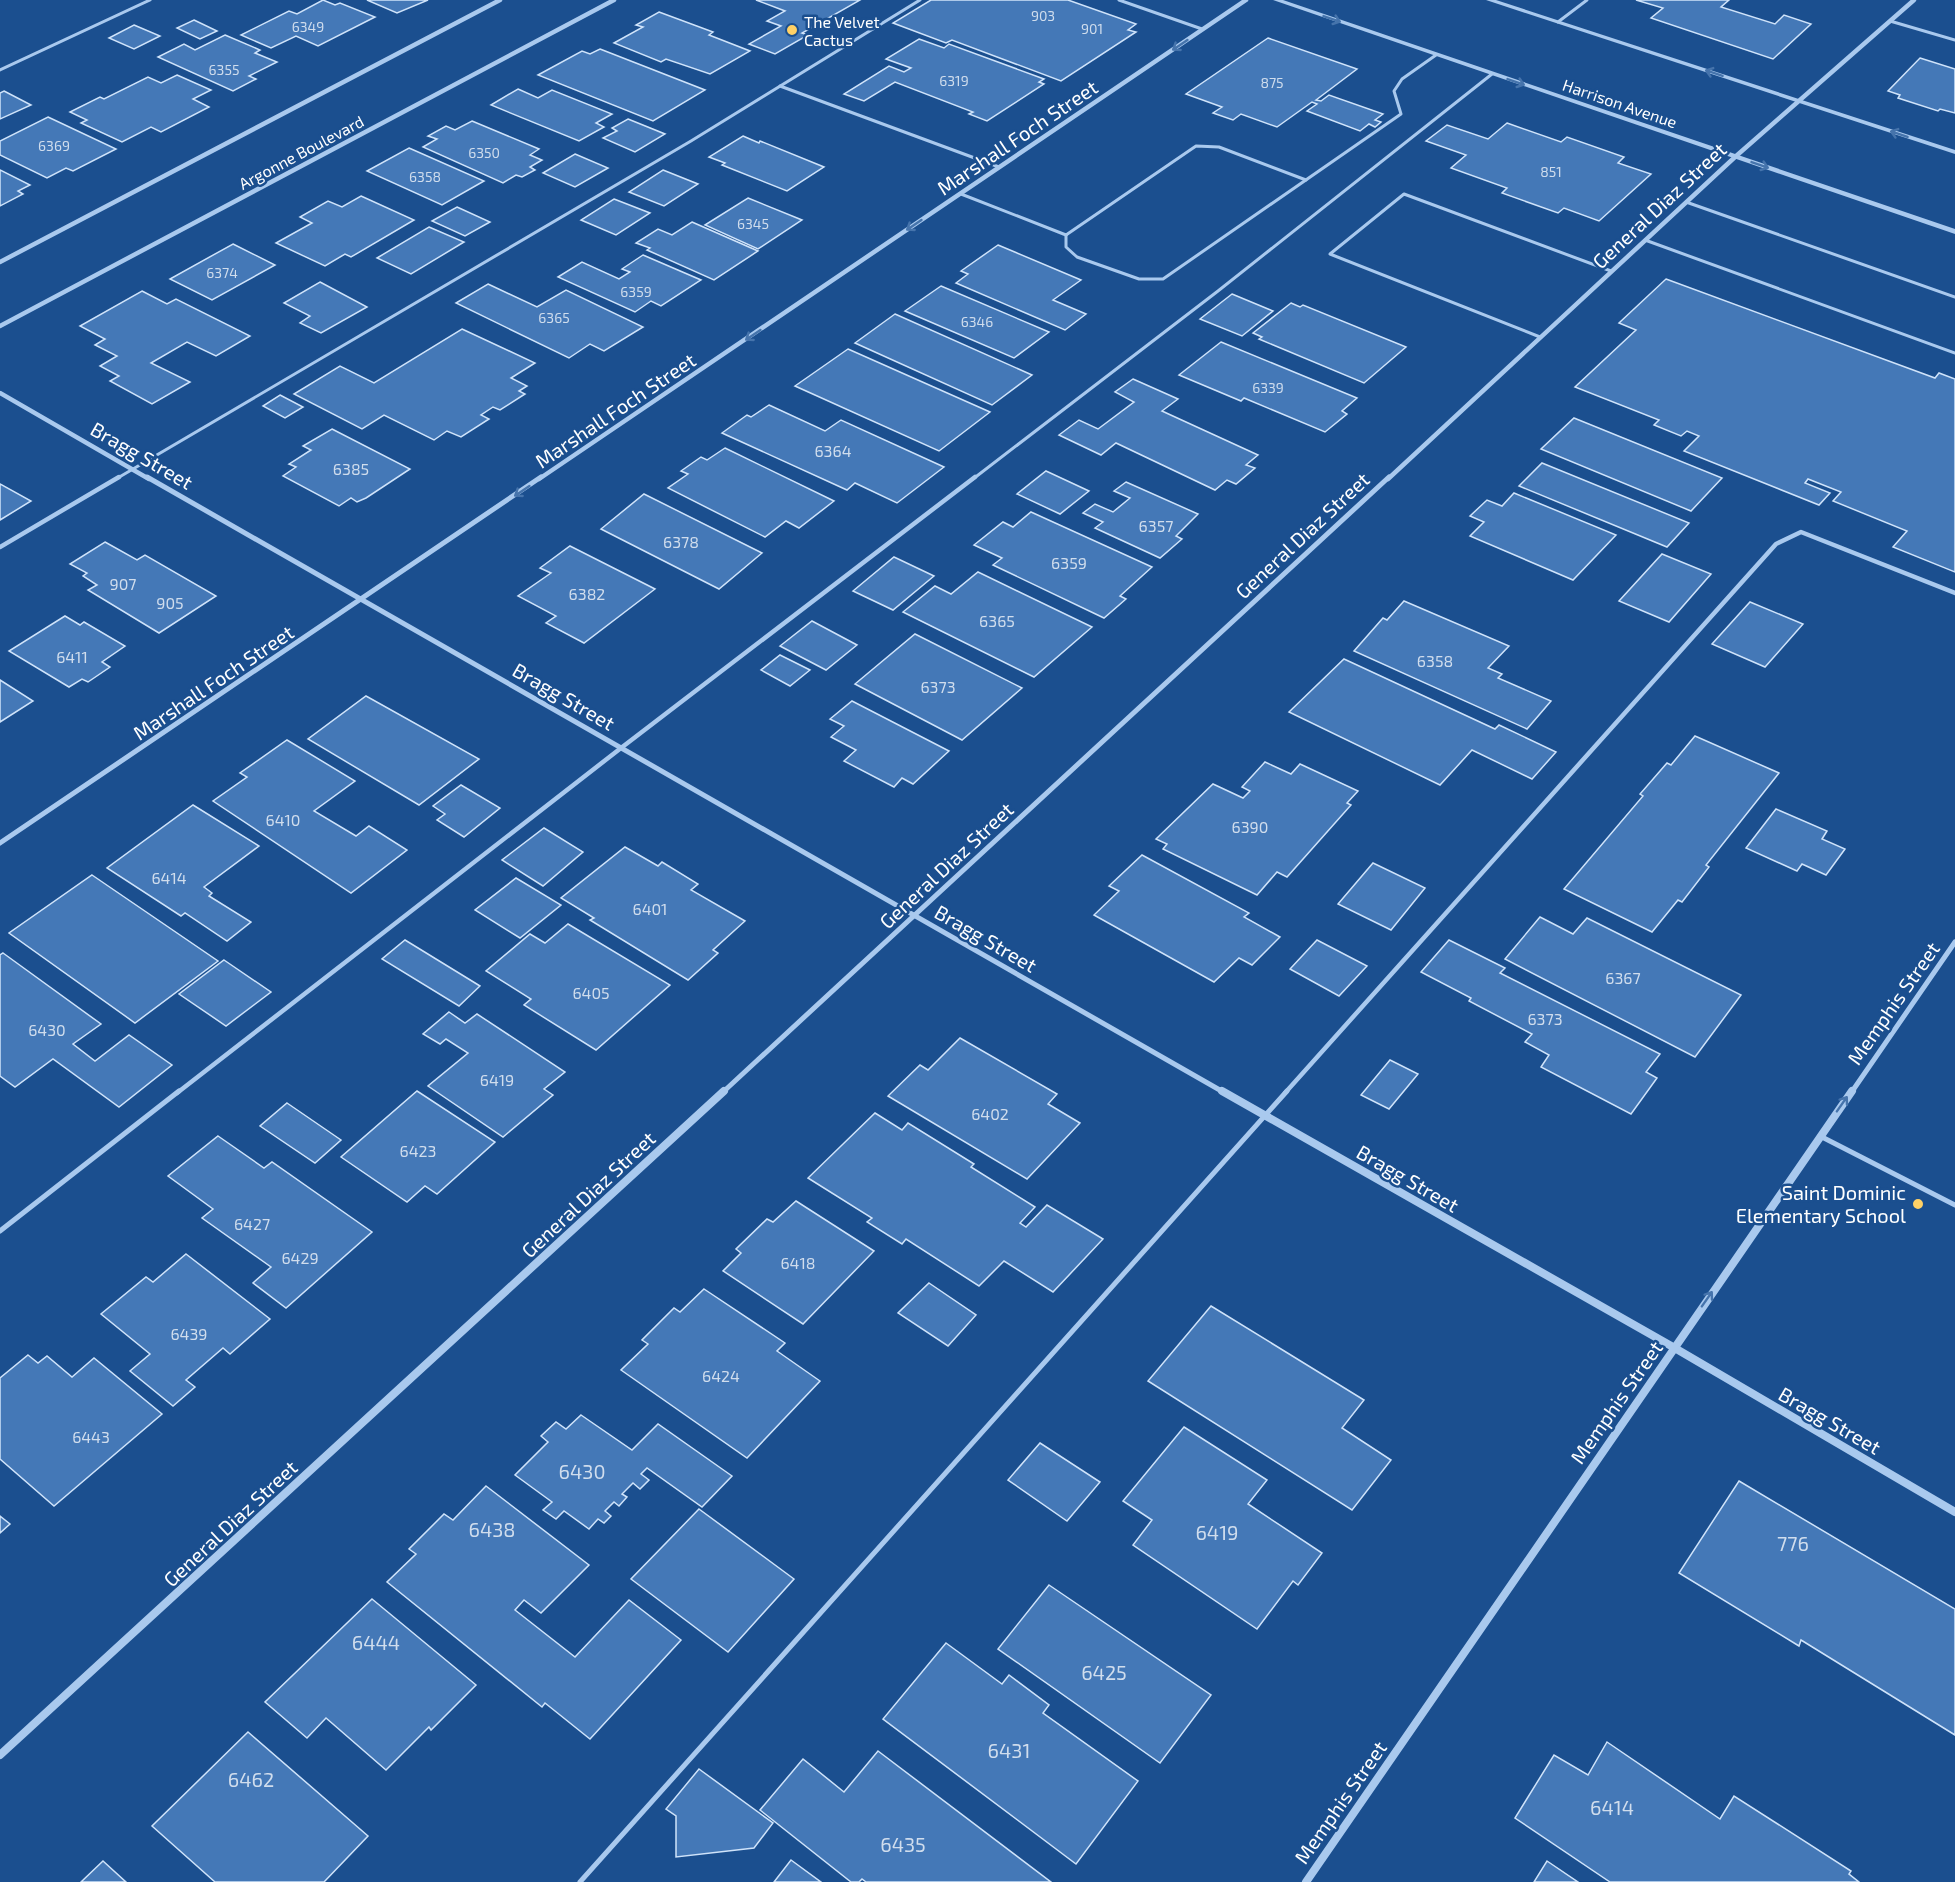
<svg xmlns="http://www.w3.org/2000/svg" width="1955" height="1882" font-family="'Exo 2',sans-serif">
<rect width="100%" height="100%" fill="#1b4f8f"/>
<g fill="#4478b7" stroke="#cfe3fa" stroke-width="1.5">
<path d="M323 0 335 5 340 3 375 17 318 46 296 36 271 48 241 35 289 11 297 14Z"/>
<path d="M367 0H428L397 13Z"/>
<path d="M756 0H860L802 33 808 35 775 54 749 44 781 26 767 21 785 11Z"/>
<path d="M931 0H1068L1136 24 1128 30 1136 32 1061 81 952 40 946 43 893 23Z"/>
<path d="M1636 0H1729L1721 7 1775 24 1784 15 1811 24 1773 59 1651 18 1663 8Z"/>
<path d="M659 12 713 32 709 35 750 51 710 74 666 59 661 62 614 43 643 27 636 25Z"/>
<path d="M194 20 217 31 200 39 177 28Z"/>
<path d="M134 25 160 36 134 49 109 38Z"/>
<path d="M225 35 260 50 255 53 277 62 249 76 256 79 233 91 158 57 184 44 195 50Z"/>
<path d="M1268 38 1357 69 1316 100 1321 101 1329 95 1383 114 1375 120 1381 122 1375 127 1369 124 1360 131 1307 111 1317 104 1312 102 1277 127 1241 114 1233 120 1213 113 1222 107 1186 94Z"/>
<path d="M919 39 944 48 949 44 1044 79 1039 82 1044 84 987 121 969 114 973 112 895 82 864 101 844 94 889 66 904 72 911 68 886 59Z"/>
<path d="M600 49 705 90 653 121 538 75 582 51 590 54Z"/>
<path d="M1920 58 1955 69V113L1940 109 1938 111 1898 98 1900 95 1888 91Z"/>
<path d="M177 75 211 90 193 99 209 107 161 132 151 127 122 142 81 123 87 120 70 112 100 97 104 99 148 77 161 83Z"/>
<path d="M518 89 538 98 552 90 612 114 596 123 604 127 579 141 491 105Z"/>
<path d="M4 91 31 105 0 119V93Z"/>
<path d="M48 117 116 149 73 171 66 168 47 178 0 155V141Z"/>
<path d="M628 119 665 134 635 152 603 138 617 131 612 128Z"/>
<path d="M472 121 539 149 530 155 542 160 530 167 535 170 522 177 516 175 503 183 423 147 437 139 428 136 446 126 455 130Z"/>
<path d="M1507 123 1561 142 1567 137 1624 157 1618 163 1651 174 1599 221 1564 208 1558 213 1502 193 1507 188 1451 168 1466 155 1426 141 1447 125 1488 139Z"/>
<path d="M743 136 759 143 760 141 824 167 787 191 722 165 725 163 709 157Z"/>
<path d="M409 148 484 181 442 205 367 171Z"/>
<path d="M575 154 608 168 575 187 543 173Z"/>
<path d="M0 170 30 185 18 191 23 194 0 206Z"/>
<path d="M663 170 698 184 664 206 629 192Z"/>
<path d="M361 196 414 220 351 257 345 254 325 266 276 243 312 223 300 217 328 201 342 207Z"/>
<path d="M748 198 802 220 758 249 705 225Z"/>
<path d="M614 199 650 213 616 235 581 220Z"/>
<path d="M457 207 490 222 465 236 432 221Z"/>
<path d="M692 222 758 251 714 280 647 250 650 248 636 243 658 229 672 235Z"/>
<path d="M429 227 464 242 411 274 377 258Z"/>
<path d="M233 244 275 265 212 300 170 279Z"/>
<path d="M998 245 1081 280 1053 300 1086 314 1065 330 956 283 968 274 961 271Z"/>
<path d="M643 255 701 280 661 306 651 301 635 312 558 277 582 262 619 279 630 272 622 269Z"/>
<path d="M1666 279 1935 378 1939 373 1955 379V572L1893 547 1907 531 1833 501 1841 492 1808 479 1805 483 1830 493 1819 505 1684 451 1699 436 1687 431 1681 436 1654 425 1659 420 1575 387 1636 330 1619 323Z"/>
<path d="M320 282 367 307 321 333 300 323 310 316 284 303Z"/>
<path d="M488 284 537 307 566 290 643 327 604 351 590 344 569 358 456 303Z"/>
<path d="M941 286 1049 332 1014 358 905 311Z"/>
<path d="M142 291 167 304 176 299 250 336 216 356 187 342 151 363 190 382 152 404 110 381 119 376 100 366 117 356 95 345 105 339 80 326Z"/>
<path d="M1232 294 1273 311 1242 336 1200 319Z"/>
<path d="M1291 303 1300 307 1303 305 1406 347 1364 383 1259 339 1262 337 1253 333Z"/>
<path d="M895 314 1032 375 992 405 855 343Z"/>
<path d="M462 329 535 363 511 378 527 386 519 391 525 394 500 410 493 407 481 415 489 419 461 437 447 431 434 440 384 415 362 429 294 394 340 366 374 383Z"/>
<path d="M1221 342 1357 398 1342 411 1347 414 1325 432 1244 398 1241 401 1179 375Z"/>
<path d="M848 349 990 412 939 451 795 386Z"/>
<path d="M1133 379 1178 399 1162 411 1258 455 1246 465 1255 468 1236 484 1227 480 1215 490 1116 443 1101 455 1059 435 1079 420 1098 429 1134 402 1115 392Z"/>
<path d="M280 395 303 407 285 418 263 406Z"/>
<path d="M769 405 825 431 841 420 944 467 897 503 855 483 847 490 722 433 747 415 751 417Z"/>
<path d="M1574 418 1722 478 1691 511 1541 449Z"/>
<path d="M332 429 410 469 366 498 357 502 351 498 339 506 283 476 296 467 289 464 311 450 303 446Z"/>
<path d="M725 448 834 501 799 528 786 521 765 537 668 488 688 474 681 471 701 457 707 460Z"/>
<path d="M1542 463 1689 523 1667 547 1519 486Z"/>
<path d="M1046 471 1089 491 1060 514 1017 494Z"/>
<path d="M1126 482 1198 514 1176 536 1182 539 1160 558 1095 528 1103 522 1083 513 1095 504 1113 512 1130 498 1114 491Z"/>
<path d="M0 484 31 501 0 520Z"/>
<path d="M1514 493 1616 535 1573 580 1470 536 1484 522 1470 516 1487 500 1502 506Z"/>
<path d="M644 494 762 553 719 589 601 529Z"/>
<path d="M1031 512 1152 567 1120 596 1126 599 1104 618 993 565 1002 558 974 545 1003 522 1013 527Z"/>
<path d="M105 542 137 560 145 555 216 596 159 633 88 590 97 585 83 576 87 573 70 564Z"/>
<path d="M570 546 655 589 584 643 546 623 556 616 518 596 551 573 540 568Z"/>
<path d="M1662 554 1711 574 1669 622 1619 601Z"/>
<path d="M894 557 934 576 893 610 853 591Z"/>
<path d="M978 572 1092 627 1034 677 903 612 935 586 951 594Z"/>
<path d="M1404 601 1509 646 1488 668 1502 674 1498 678 1551 701 1527 729 1354 651 1383 618 1387 620Z"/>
<path d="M1750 602 1803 624 1765 667 1712 644Z"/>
<path d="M65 616 80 625 84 622 125 646 102 662 110 667 88 682 82 679 69 687 9 651Z"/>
<path d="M812 621 857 645 826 670 780 646Z"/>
<path d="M915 634 1022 688 962 740 855 684Z"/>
<path d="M780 655 810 670 790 686 761 670Z"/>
<path d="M1344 659 1495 729 1499 725 1556 752 1532 779 1472 750 1440 785 1289 712Z"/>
<path d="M0 680 33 701 0 722Z"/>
<path d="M366 696 479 759 419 805 308 739Z"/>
<path d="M852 701 949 751 913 784 902 778 894 787 844 761 856 750 831 737 844 726 830 719Z"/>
<path d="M1695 736 1779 773 1706 865 1709 867 1682 902 1678 900 1652 932 1564 889 1643 796 1640 794 1667 763 1671 765Z"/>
<path d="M287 740 355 781 314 811 356 836 369 826 407 850 351 893 213 801 247 777 240 773Z"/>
<path d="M1265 762 1291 774 1300 764 1358 791 1347 803 1351 805 1287 877 1277 872 1257 895 1163 849 1167 844 1156 839 1213 784 1243 798 1250 791 1242 787Z"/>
<path d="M461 785 500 808 464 837 437 820 445 814 433 806Z"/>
<path d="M193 805 259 846 204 887 212 893 209 896 251 922 227 941 185 913 181 916 107 868Z"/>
<path d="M1776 809 1827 831 1822 839 1845 849 1826 875 1802 864 1797 871 1746 848Z"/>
<path d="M544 828 583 852 543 886 502 860Z"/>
<path d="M625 847 658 866 662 862 698 884 691 890 745 921 713 950 718 953 688 980 590 920 594 918 561 898Z"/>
<path d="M1142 855 1249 913 1244 917 1280 937 1252 965 1239 958 1214 982 1094 915 1119 891 1109 886Z"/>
<path d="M1373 863 1425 888 1391 930 1338 904Z"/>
<path d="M92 875 218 961 135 1023 9 933Z"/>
<path d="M516 878 561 905 520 938 475 910Z"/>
<path d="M1540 917 1573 934 1587 918 1741 995 1695 1057 1505 959Z"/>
<path d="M568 924 670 985 596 1050 524 1005 531 999 486 971 530 934 545 943Z"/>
<path d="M405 940 480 986 459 1006 382 959Z"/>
<path d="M1317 940 1367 966 1339 996 1290 969Z"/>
<path d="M1449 940 1505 968 1500 973 1660 1054 1646 1072 1657 1078 1631 1114 1541 1067 1549 1055 1525 1042 1532 1034 1469 1001 1471 998 1421 972Z"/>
<path d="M3 953 101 1024 73 1044 95 1061 129 1035 172 1065 119 1107 53 1059 15 1087 0 1076V955Z"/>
<path d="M224 960 271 992 226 1026 179 994Z"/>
<path d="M449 1012 465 1023 477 1014 565 1072 544 1089 553 1095 503 1137 428 1086 468 1053 446 1039 440 1044 423 1034Z"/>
<path d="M960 1038 1057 1094 1048 1104 1080 1123 1027 1179 888 1096 920 1065 928 1070Z"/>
<path d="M1390 1060 1418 1074 1389 1109 1361 1095Z"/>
<path d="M417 1091 495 1142 437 1194 425 1186 407 1202 341 1157Z"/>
<path d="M287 1103 341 1140 315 1163 260 1126Z"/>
<path d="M875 1113 902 1130 908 1123 974 1164 971 1167 1035 1207 1020 1223 1026 1227 1047 1205 1103 1239 1053 1292 1004 1261 979 1286 906 1239 902 1244 867 1222 872 1218 808 1178Z"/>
<path d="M218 1136 264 1168 272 1162 372 1232 286 1308 253 1283 271 1267 202 1218 213 1209 168 1176Z"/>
<path d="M796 1201 874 1251 803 1324 723 1271 741 1253 736 1249 767 1219 773 1222Z"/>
<path d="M186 1254 270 1319 230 1354 223 1348 186 1380 195 1387 173 1406 130 1371 150 1354 101 1314 146 1277 153 1282Z"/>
<path d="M929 1283 976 1315 948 1346 898 1313Z"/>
<path d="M704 1289 785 1343 777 1351 820 1381 747 1458 621 1370 648 1344 642 1340 674 1308 680 1312Z"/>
<path d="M1211 1306 1364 1400 1342 1428 1391 1460 1352 1510 1148 1381Z"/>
<path d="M28 1355 38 1363 47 1356 72 1377 94 1358 162 1414 54 1506 0 1459V1378Z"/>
<path d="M581 1415 632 1450 658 1424 732 1476 702 1507 647 1468 641 1474 649 1480 640 1489 633 1483 622 1494 627 1497 619 1506 614 1502 605 1511 611 1516 604 1523 598 1519 589 1529 564 1511 556 1519 543 1510 552 1502 515 1475 548 1442 541 1436 556 1422 566 1429Z"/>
<path d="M1184 1427 1267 1480 1248 1504 1322 1553 1298 1585 1293 1581 1257 1629 1133 1545 1152 1520 1123 1501Z"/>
<path d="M1040 1443 1100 1482 1067 1521 1008 1480Z"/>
<path d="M1739 1481 1955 1609V1735L1801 1640 1799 1646 1679 1573Z"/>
<path d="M486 1486 589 1565 541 1613 524 1600 515 1610 575 1657 629 1600 681 1640 590 1739 545 1703 542 1707 387 1582 416 1554 409 1549 444 1514 453 1520Z"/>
<path d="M699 1509 794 1579 728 1652 631 1579Z"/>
<path d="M0 1516 10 1524 0 1533Z"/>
<path d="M1049 1585 1211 1695 1160 1763 998 1649Z"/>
<path d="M372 1599 476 1685 431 1730 429 1727 386 1770 326 1718 307 1738 265 1702Z"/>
<path d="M946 1643 1002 1684 1009 1675 1049 1705 1043 1713 1138 1781 1076 1864 883 1719Z"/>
<path d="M248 1732 368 1836 324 1882H215L152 1826Z"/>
<path d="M1607 1742 1720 1819 1734 1796 1851 1871 1849 1874 1859 1882H1610L1515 1818 1554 1755 1588 1775Z"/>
<path d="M878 1751 1051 1882H866L862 1879 859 1882H851L760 1810 803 1759 844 1792Z"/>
<path d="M699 1769 773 1823 754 1848 676 1857V1816L666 1809Z"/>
<path d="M791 1860 821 1882H774Z"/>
<path d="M103 1861 126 1882H81Z"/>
<path d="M1547 1861 1578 1882H1534Z"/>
</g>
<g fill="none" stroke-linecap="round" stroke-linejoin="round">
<g stroke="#a9c9ee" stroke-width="3">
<path d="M1119 0 1202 29"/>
<path d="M1890 21 1955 40"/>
<path d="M1558 22 1587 0"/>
<path d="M0 70 150 0"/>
<path d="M780 86 999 167"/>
<path d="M961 194 1066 235"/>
<path d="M1686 202 1955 297"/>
<path d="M1066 235V247L1077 257 1139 279H1163L1401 114 1394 91 1402 79 1436 55"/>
<path d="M1066 235 1196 146 1219 147 1306 180"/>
<path d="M1645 240 1955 353"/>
<path d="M1540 337 1330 254 1404 194 1611 271"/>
<path d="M116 479 691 141 920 0"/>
<path d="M973 479 1218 291 1492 74"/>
</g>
<g stroke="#a9c9ee" stroke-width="4.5">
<path d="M0 547 119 477"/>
<path d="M177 1093 621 748 975 477"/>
<path d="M1285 1093 1776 544 1801 532 1955 593"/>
</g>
<g stroke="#a9c9ee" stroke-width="5">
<path d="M1820 1136 1955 1205"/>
<path d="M0 1231 179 1091"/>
<path d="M580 1882 1287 1091"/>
</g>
<g stroke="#a9c9ee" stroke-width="4.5">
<path d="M0 262 500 0"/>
<path d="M0 326 614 0"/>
<path d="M0 393 149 479"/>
<path d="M539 479 1246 0"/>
<path d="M1388 479 1735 157 1914 0"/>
</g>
<g stroke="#a9c9ee" stroke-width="5">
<path d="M147 477 1225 1093"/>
<path d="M0 843 541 477"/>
<path d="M722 1093 1389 477"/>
<path d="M1851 1093 1955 942"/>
</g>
<g stroke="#a9c9ee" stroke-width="8">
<path d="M1222 1091 1673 1347 1955 1512"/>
<path d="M0 1755 724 1091"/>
<path d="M1306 1882 1852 1091"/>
</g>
<g fill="#a9c9ee" fill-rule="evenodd">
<path d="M1273 0H1283L1955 229V234Z"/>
<path d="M1486 0H1496L1955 150V154Z"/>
</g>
</g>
<defs><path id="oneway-shaft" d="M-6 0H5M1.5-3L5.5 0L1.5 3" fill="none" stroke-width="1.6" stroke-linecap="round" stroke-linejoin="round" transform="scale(1.5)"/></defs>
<g stroke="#4674ac">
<use href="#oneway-shaft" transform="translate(1332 19) rotate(19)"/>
<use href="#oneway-shaft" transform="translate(1180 45) rotate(146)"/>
<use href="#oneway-shaft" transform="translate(1714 73) rotate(-162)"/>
<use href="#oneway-shaft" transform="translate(1516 82) rotate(19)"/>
<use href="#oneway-shaft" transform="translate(1899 134) rotate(-162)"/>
<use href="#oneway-shaft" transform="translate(1760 165) rotate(19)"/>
<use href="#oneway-shaft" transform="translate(914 225) rotate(146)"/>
<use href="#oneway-shaft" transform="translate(753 335) rotate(146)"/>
<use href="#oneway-shaft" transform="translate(522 491) rotate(146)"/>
<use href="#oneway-shaft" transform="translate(1842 1104) rotate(-55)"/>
<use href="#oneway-shaft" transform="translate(1707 1299) rotate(-55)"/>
</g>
<g fill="#ffd166" stroke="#1b4f8f" stroke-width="2">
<circle cx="792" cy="30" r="6"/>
<circle cx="1918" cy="1204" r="6"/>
</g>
<g text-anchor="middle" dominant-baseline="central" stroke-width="5" stroke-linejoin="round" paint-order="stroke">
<g font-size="14" fill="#d0dded">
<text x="1043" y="15">903</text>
<text x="308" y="26">6349</text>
<text x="1092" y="28">901</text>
<text x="224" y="69">6355</text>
<text x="954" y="80">6319</text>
<text x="1272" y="82">875</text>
<text x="54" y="145">6369</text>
<text x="484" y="152">6350</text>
<text x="1551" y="171">851</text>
<text x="425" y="176">6358</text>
<text x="753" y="223">6345</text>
<text x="222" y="272">6374</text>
<text x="636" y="291">6359</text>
<text x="554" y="317">6365</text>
<text x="977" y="321">6346</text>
<text x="1268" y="387">6339</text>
</g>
<g font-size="16" fill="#fff" stroke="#1b4f8f" text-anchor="start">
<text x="804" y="21">The Velvet<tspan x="804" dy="18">Cactus</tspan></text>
</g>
<g font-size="16" fill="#fff" stroke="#1b4f8f">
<text transform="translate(1620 103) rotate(19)">Harrison Avenue</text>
<text transform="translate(301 152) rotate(-28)">Argonne Boulevard</text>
</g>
<g font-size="16" fill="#d0dded">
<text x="833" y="450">6364</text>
<text x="351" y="468">6385</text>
<text x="1156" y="525">6357</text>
<text x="681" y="541">6378</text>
<text x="1069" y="562">6359</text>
<text x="123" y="583">907</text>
<text x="587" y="593">6382</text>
<text x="170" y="602">905</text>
<text x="997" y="620">6365</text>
<text x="72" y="656">6411</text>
<text x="1435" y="660">6358</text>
<text x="938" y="686">6373</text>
<text x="283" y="819">6410</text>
<text x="1250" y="826">6390</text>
<text x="169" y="877">6414</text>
<text x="650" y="908">6401</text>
<text x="1623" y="977">6367</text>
<text x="591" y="992">6405</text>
<text x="1545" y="1018">6373</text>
<text x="47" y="1029">6430</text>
<text x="497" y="1079">6419</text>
<text x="990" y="1113">6402</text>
<text x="418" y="1150">6423</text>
<text x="252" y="1223">6427</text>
<text x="300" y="1257">6429</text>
<text x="798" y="1262">6418</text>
<text x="189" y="1333">6439</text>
<text x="721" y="1375">6424</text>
<text x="91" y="1436">6443</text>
</g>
<g font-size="20" fill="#fff" stroke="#1b4f8f">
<text transform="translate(1017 137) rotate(-34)">Marshall Foch Street</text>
<text transform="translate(1659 205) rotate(-43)">General Diaz Street</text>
<text transform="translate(615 410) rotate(-34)">Marshall Foch Street</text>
<text transform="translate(142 455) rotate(30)">Bragg Street</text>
<text transform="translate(1302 535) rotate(-43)">General Diaz Street</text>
<text transform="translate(213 682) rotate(-34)">Marshall Foch Street</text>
<text transform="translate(564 696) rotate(30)">Bragg Street</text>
<text transform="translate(946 865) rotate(-43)">General Diaz Street</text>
<text transform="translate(986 938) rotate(30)">Bragg Street</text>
<text transform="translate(1893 1003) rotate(-55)">Memphis Street</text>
<text transform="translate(1408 1178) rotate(30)">Bragg Street</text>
<text transform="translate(588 1194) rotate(-43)">General Diaz Street</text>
<text transform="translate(1616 1402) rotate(-55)">Memphis Street</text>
<text transform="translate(1830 1420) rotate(30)">Bragg Street</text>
<text transform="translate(230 1523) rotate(-43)">General Diaz Street</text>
<text transform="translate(1340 1802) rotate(-55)">Memphis Street</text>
</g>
<g font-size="20" fill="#fff" stroke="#1b4f8f" text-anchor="end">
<text x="1906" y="1192">Saint Dominic<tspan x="1906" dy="23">Elementary School</tspan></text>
</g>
<g font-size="20" fill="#d0dded">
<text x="582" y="1471">6430</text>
<text x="492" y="1529">6438</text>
<text x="1217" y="1532">6419</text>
<text x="1793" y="1543">776</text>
<text x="376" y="1642">6444</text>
<text x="1104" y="1672">6425</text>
<text x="1009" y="1750">6431</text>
<text x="251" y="1779">6462</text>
<text x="1612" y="1807">6414</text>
<text x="903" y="1844">6435</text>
</g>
</g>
</svg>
